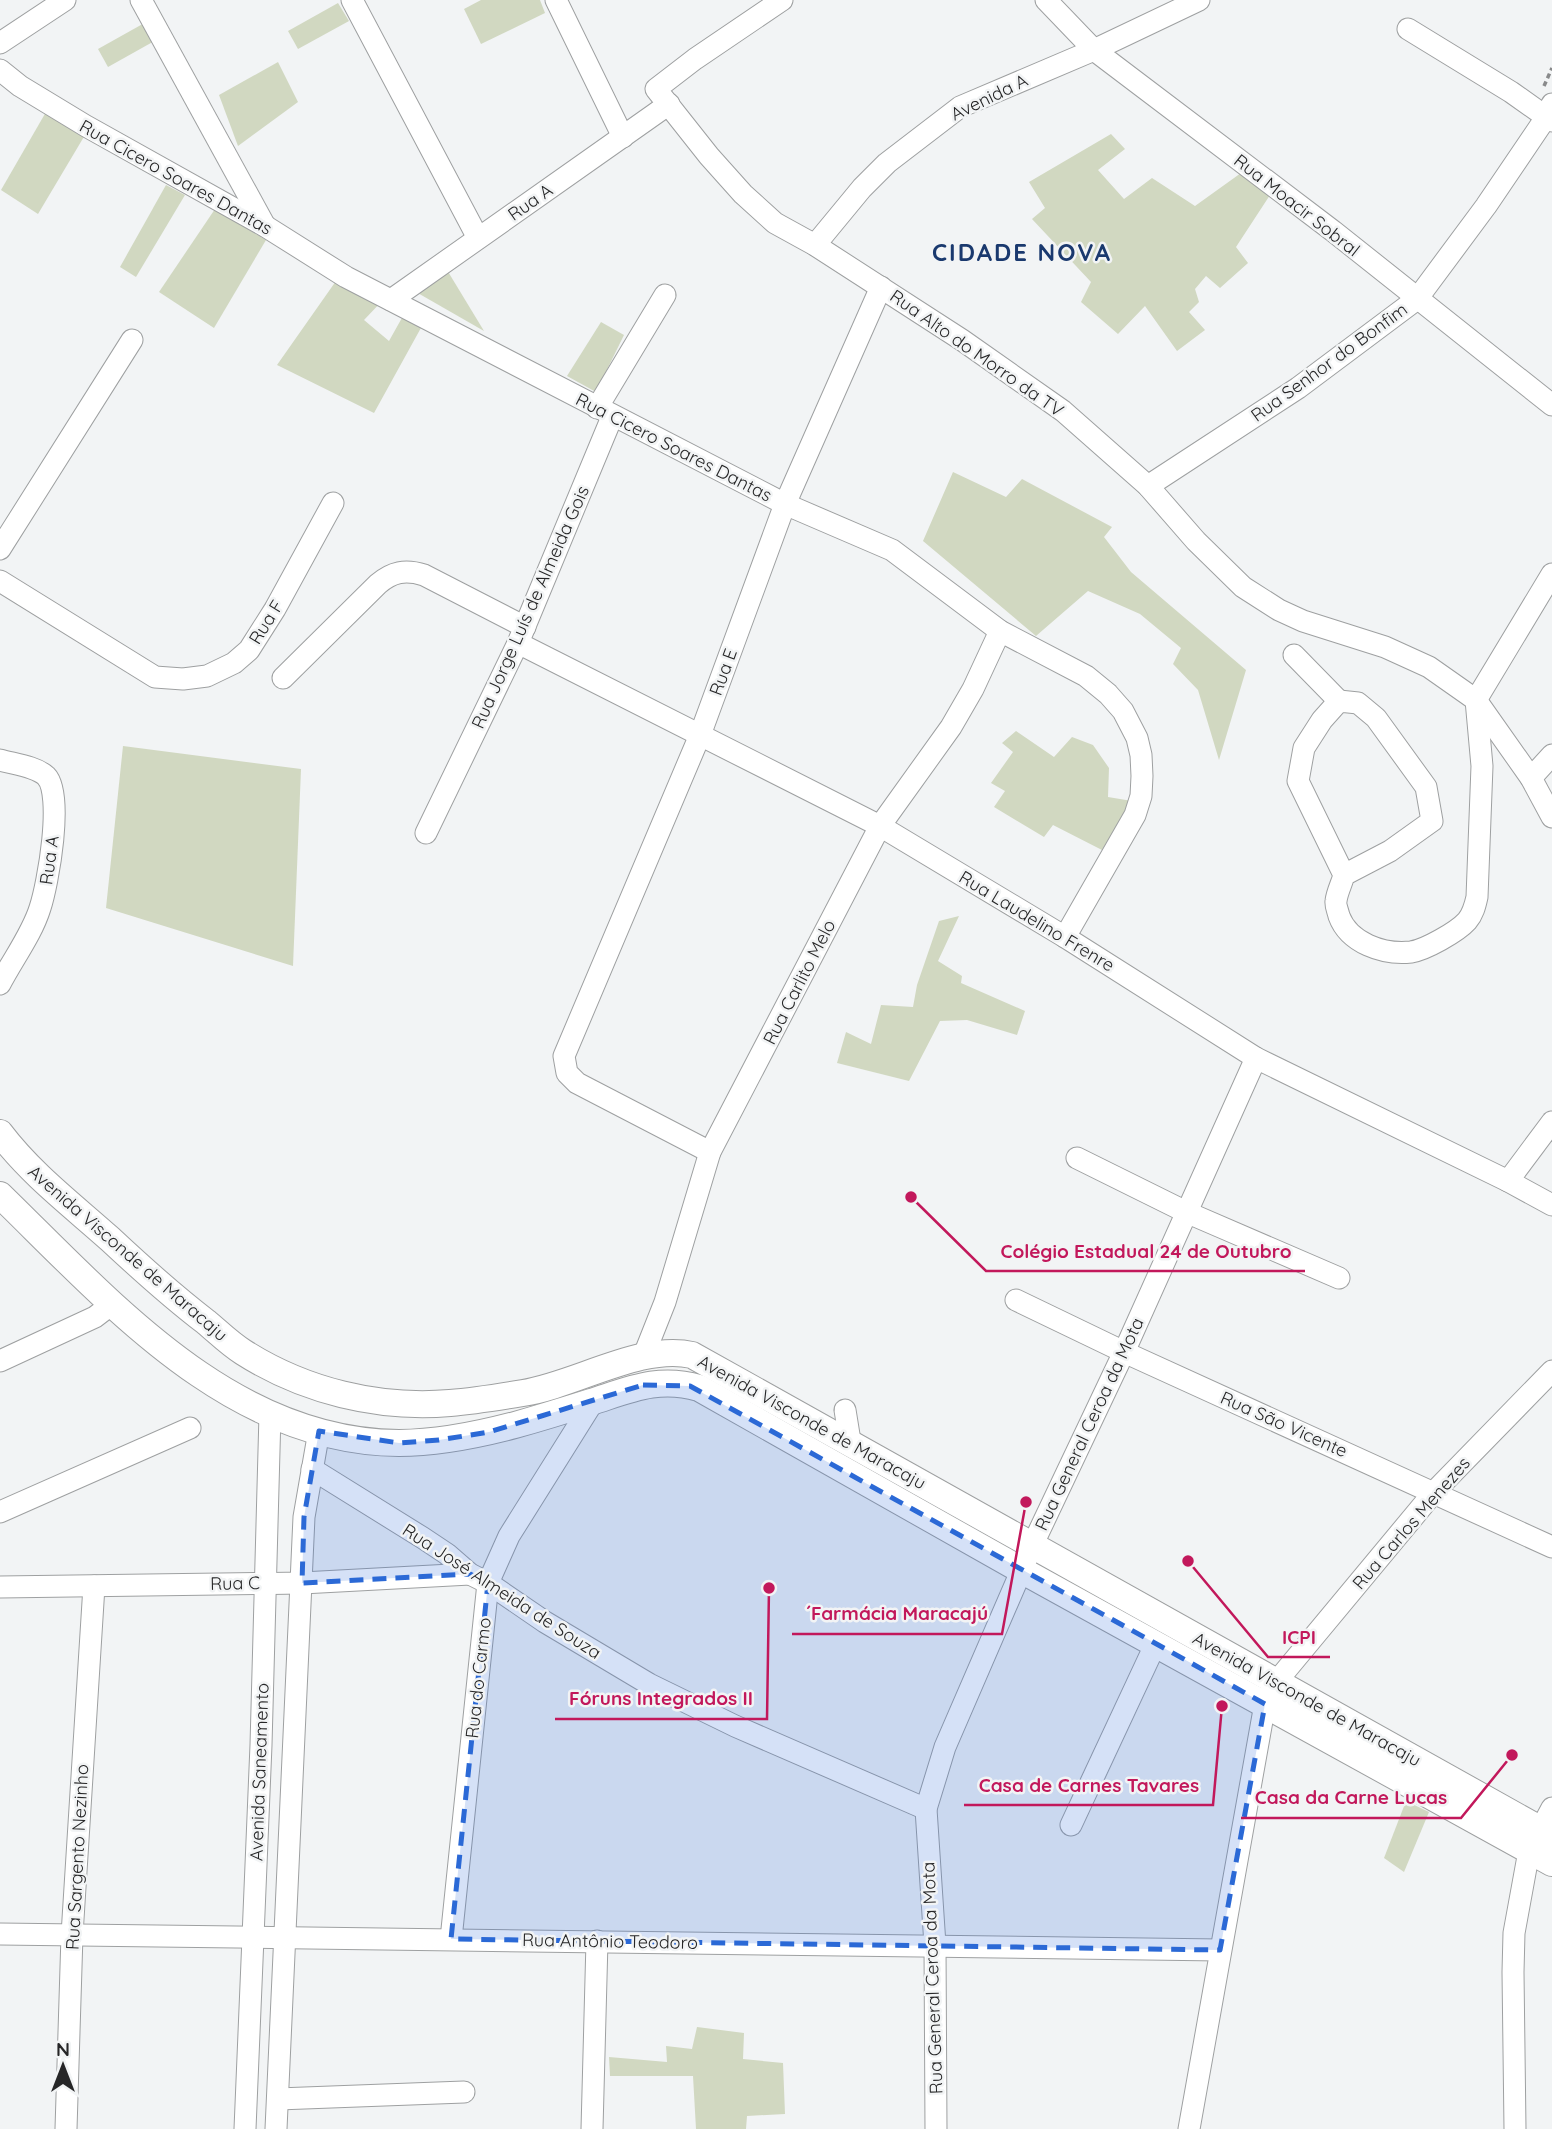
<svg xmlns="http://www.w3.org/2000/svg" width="1552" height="2129" font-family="Quicksand,sans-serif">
<rect width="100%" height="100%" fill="#f2f4f5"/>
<g fill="#d1d8c1">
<path d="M481 0H540L545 13 481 44 464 9Z"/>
<path d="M338 3 349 21 298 49 288 31Z"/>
<path d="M148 21 158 39 108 67 98 49Z"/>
<path d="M278 62 298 102 238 146 219 95Z"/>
<path d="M46 112 85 135 38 214 1 190Z"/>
<path d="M1111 134 1125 149 1098 170 1124 199 1152 178 1195 206 1241 173 1270 195 1236 247 1248 263 1220 288 1206 276 1195 289 1199 302 1189 312 1205 330 1177 351 1145 306 1118 334 1081 302 1091 282 1032 219 1045 208 1029 182Z"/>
<path d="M166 185 185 195 136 277 120 267Z"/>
<path d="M215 209 266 240 214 328 159 292Z"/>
<path d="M447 270 484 331 416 292Z"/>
<path d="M336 281 383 300 364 320 389 341 403 316 422 326 374 413 277 365Z"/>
<path d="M601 322 624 335 596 392 567 376Z"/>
<path d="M953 472 1006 497 1022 479 1112 527 1104 537 1131 572 1246 670 1219 760 1198 690 1173 664 1181 648 1140 614 1088 591 1036 636 923 541Z"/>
<path d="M1016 731 1054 757 1072 737 1093 745 1109 768 1108 797 1132 801 1102 850 1053 825 1044 837 994 807 1005 791 991 783 1013 752 1002 743Z"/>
<path d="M123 746 301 769 293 966 106 908Z"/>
<path d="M959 916 938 961 962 976 961 983 1025 1011 1017 1035 967 1020 940 1021 909 1081 837 1063 846 1032 871 1044 881 1005 913 1007 917 985 939 921Z"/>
<path d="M1406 1801 1429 1812 1404 1872 1384 1858Z"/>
<path d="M697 2027 744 2033 743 2059 783 2063 785 2114 747 2116 746 2129H696L693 2076H610L609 2057 667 2062 666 2046 692 2049Z"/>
</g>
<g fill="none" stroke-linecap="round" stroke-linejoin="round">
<defs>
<g id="minor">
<path d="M141 0 265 226"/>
<path d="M352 0 478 238"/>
<path d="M556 0 623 137"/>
<path d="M782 0 695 59 656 89 709 156 743 194 775 223 815 245 962 340 1063 411 1148 486 1196 541 1243 587 1279 610 1303 621 1385 647 1429 667 1476 700 1531 778 1552 817"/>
<path d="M1046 0 1094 50 1333 231 1552 405"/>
<path d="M1408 29 1511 92 1552 121"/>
<path d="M0 43 65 0"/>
<path d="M0 70 20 86 86 126 265 226 346 277 785 504 892 550 1000 631 1086 676 1108 694 1123 711 1137 738 1141 755 1142 776 1141 796 1135 815 1065 937"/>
<path d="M815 245 862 188 887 163 960 107 1094 50 1199 0"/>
<path d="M391 300 669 104"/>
<path d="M597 408 665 295"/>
<path d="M1148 486 1298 388 1417 299 1486 206 1547 116 1552 104"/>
<path d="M0 549 132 340"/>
<path d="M0 581 155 677 183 679 207 676 234 663 249 650 275 609 333 503"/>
<path d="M518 643 880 826 1065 937 1256 1058 1508 1181 1552 1205"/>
<path d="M1294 655 1339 701"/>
<path d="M283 678 378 584C392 572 405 569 424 575L525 627"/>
<path d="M0 760C13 764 35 766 46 776 64 794 48 884 40 908 32 934 13 959 0 984"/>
<path d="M1531 778 1552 755"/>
<path d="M426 833 518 643 612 417"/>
<path d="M1344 875 1298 781 1304 748 1322 720 1339 701 1358 703 1376 718 1426 787 1432 821 1390 851 1344 875C1342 883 1337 892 1336 901 1335 905 1338 911 1339 916 1349 943 1383 955 1411 952 1425 950 1457 932 1467 921 1473 914 1475 906 1477 897L1482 766 1476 700 1552 574"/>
<path d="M710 1152 577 1083 567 1073 564 1056 700 735 785 504 881 287"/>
<path d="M1077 1158 1186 1212 1339 1278"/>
<path d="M1508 1181 1552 1122"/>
<path d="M1016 1300 1124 1352 1552 1547"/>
<path d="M644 1355 665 1302 710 1152 880 826 951 727 973 689 1000 631"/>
<path d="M0 1361 95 1317 112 1304"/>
<path d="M845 1410 850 1441"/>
<path d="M312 1469 423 1538 447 1554 470 1574 488 1583 545 1622 649 1684 735 1726 926 1809"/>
<path d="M0 1512 190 1428"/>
<path d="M0 1587 302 1583 470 1574"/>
<path d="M1071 1825 1156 1643"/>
<path d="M0 1934 1220 1950"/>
<path d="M451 1939 488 1583 509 1536 593 1402"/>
<path d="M278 2099 464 2092"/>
<path d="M66 2129 72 1935 94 1586"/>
<path d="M245 2129 261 1745 270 1414"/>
<path d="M276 2129 304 1517 319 1431"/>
<path d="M592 2129 597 1941"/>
<path d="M936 2129 935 1945 926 1809 945 1747 1032 1546 1124 1352 1256 1058"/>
<path d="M1189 2129 1265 1704 1277 1681 1434 1492 1552 1371"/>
<path d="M1515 2129 1513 1972 1514 1933 1529 1851 1552 1808"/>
</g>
<g id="major">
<path d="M0 1133C31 1174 72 1205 110 1239 141 1268 172 1296 206 1322 218 1332 230 1344 243 1352 304 1391 378 1409 450 1403 475 1401 499 1397 523 1393 575 1385 642 1343 692 1355L1552 1836"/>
<path d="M0 1195C111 1303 231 1442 399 1443 438 1443 477 1435 515 1425 540 1418 566 1410 591 1402 629 1390 658 1376 699 1388L1021 1570 1552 1863"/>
</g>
</defs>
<use href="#minor" stroke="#9ea0a1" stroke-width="23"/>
<use href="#major" stroke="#9ea0a1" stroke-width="28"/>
<path stroke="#898a8b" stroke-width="3.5" stroke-dasharray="5 3.5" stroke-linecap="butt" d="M1544 86 1552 68"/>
<use href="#minor" stroke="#fff" stroke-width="21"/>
<use href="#major" stroke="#fff" stroke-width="26"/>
</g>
<path fill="#2b69d6" fill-opacity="0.2" stroke="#2b69d6" stroke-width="5" stroke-dasharray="14 9" stroke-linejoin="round" d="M643 1385 690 1386 1265 1704 1220 1950 451 1939 488 1583 470 1574 302 1583 304 1517 319 1431 399 1443 439 1440 489 1432Z"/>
<g text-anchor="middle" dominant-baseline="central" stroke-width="5" stroke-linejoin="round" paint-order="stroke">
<g font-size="18" fill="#262627" stroke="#f2f4f5">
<text transform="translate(989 97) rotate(-26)">Avenida A</text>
<text transform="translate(176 177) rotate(29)">Rua Cicero Soares Dantas</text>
<text transform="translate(530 202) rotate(-35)">Rua A</text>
<text transform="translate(1297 205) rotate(38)">Rua Moacir Sobral</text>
<text transform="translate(977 353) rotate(35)">Rua Alto do Morro da TV</text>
<text transform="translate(1329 362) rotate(-36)">Rua Senhor do Bonfim</text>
<text transform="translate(674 447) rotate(27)">Rua Cicero Soares Dantas</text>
<text transform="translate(530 607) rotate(-66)">Rua Jorge Luís de Almeida Gois</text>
<text transform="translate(266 622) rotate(-58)">Rua F</text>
<text transform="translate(723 672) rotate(-70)">Rua E</text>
<text transform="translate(49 860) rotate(-82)">Rua A</text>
<text transform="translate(1037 921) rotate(31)">Rua Laudelino Frenre</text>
<text transform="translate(799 982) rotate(-63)">Rua Carlito Melo</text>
<text transform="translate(128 1253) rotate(41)">Avenida Visconde de Maracaju</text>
<text transform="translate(812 1422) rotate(29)">Avenida Visconde de Maracaju</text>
<text transform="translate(1089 1424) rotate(-65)">Rua General Ceroa da Mota</text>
<text transform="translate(1284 1424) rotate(24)">Rua São Vicente</text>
<text transform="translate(1411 1523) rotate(-49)">Rua Carlos Menezes</text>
<text transform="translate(235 1583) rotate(-1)">Rua C</text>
<text transform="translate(502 1591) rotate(33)">Rua José Almeida de Souza</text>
<text transform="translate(478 1678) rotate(-84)">Rua do Carmo</text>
<text transform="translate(1307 1699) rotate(29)">Avenida Visconde de Maracaju</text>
<text transform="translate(259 1772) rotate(-88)">Avenida Saneamento</text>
<text transform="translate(77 1857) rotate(-87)">Rua Sargento Nezinho</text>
<text transform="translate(610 1941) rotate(1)">Rua Antônio Teodoro</text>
<text transform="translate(932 1978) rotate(-92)">Rua General Ceroa da Mota</text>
</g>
<g font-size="24" font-weight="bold" letter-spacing="2" fill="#1a396e" stroke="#f2f4f5">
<text x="1022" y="252">CIDADE NOVA</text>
</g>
</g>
<path fill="none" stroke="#c2185b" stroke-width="2.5" d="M911 1197L986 1271H1305M1026 1502L1002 1634H792M1188 1561L1268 1657H1330M769 1588L767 1719H555M1222 1706L1213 1805H964M1512 1755L1461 1818H1241"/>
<g fill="#c2185b" stroke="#f2f4f5" stroke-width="2.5">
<circle cx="911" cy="1197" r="7"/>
<circle cx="1026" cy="1502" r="7"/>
<circle cx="1188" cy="1561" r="7"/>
<circle cx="769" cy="1588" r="7"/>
<circle cx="1222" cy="1706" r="7"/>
<circle cx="1512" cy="1755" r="7"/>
</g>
<g font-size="19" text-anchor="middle" font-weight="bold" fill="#c2185b" stroke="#f2f4f5" stroke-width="5" stroke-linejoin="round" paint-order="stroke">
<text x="1146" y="1258">Colégio Estadual 24 de Outubro</text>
<text x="897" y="1620">´Farmácia Maracajú</text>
<text x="1299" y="1644">ICPI</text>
<text x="661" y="1705">Fóruns Integrados II</text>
<text x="1089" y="1792">Casa de Carnes Tavares</text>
<text x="1351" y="1804">Casa da Carne Lucas</text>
</g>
<g transform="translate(63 2066)" stroke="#f2f4f5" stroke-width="5" paint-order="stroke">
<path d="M0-5L12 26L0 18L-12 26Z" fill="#262627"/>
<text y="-10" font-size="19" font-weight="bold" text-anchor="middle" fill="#262627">N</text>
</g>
</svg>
